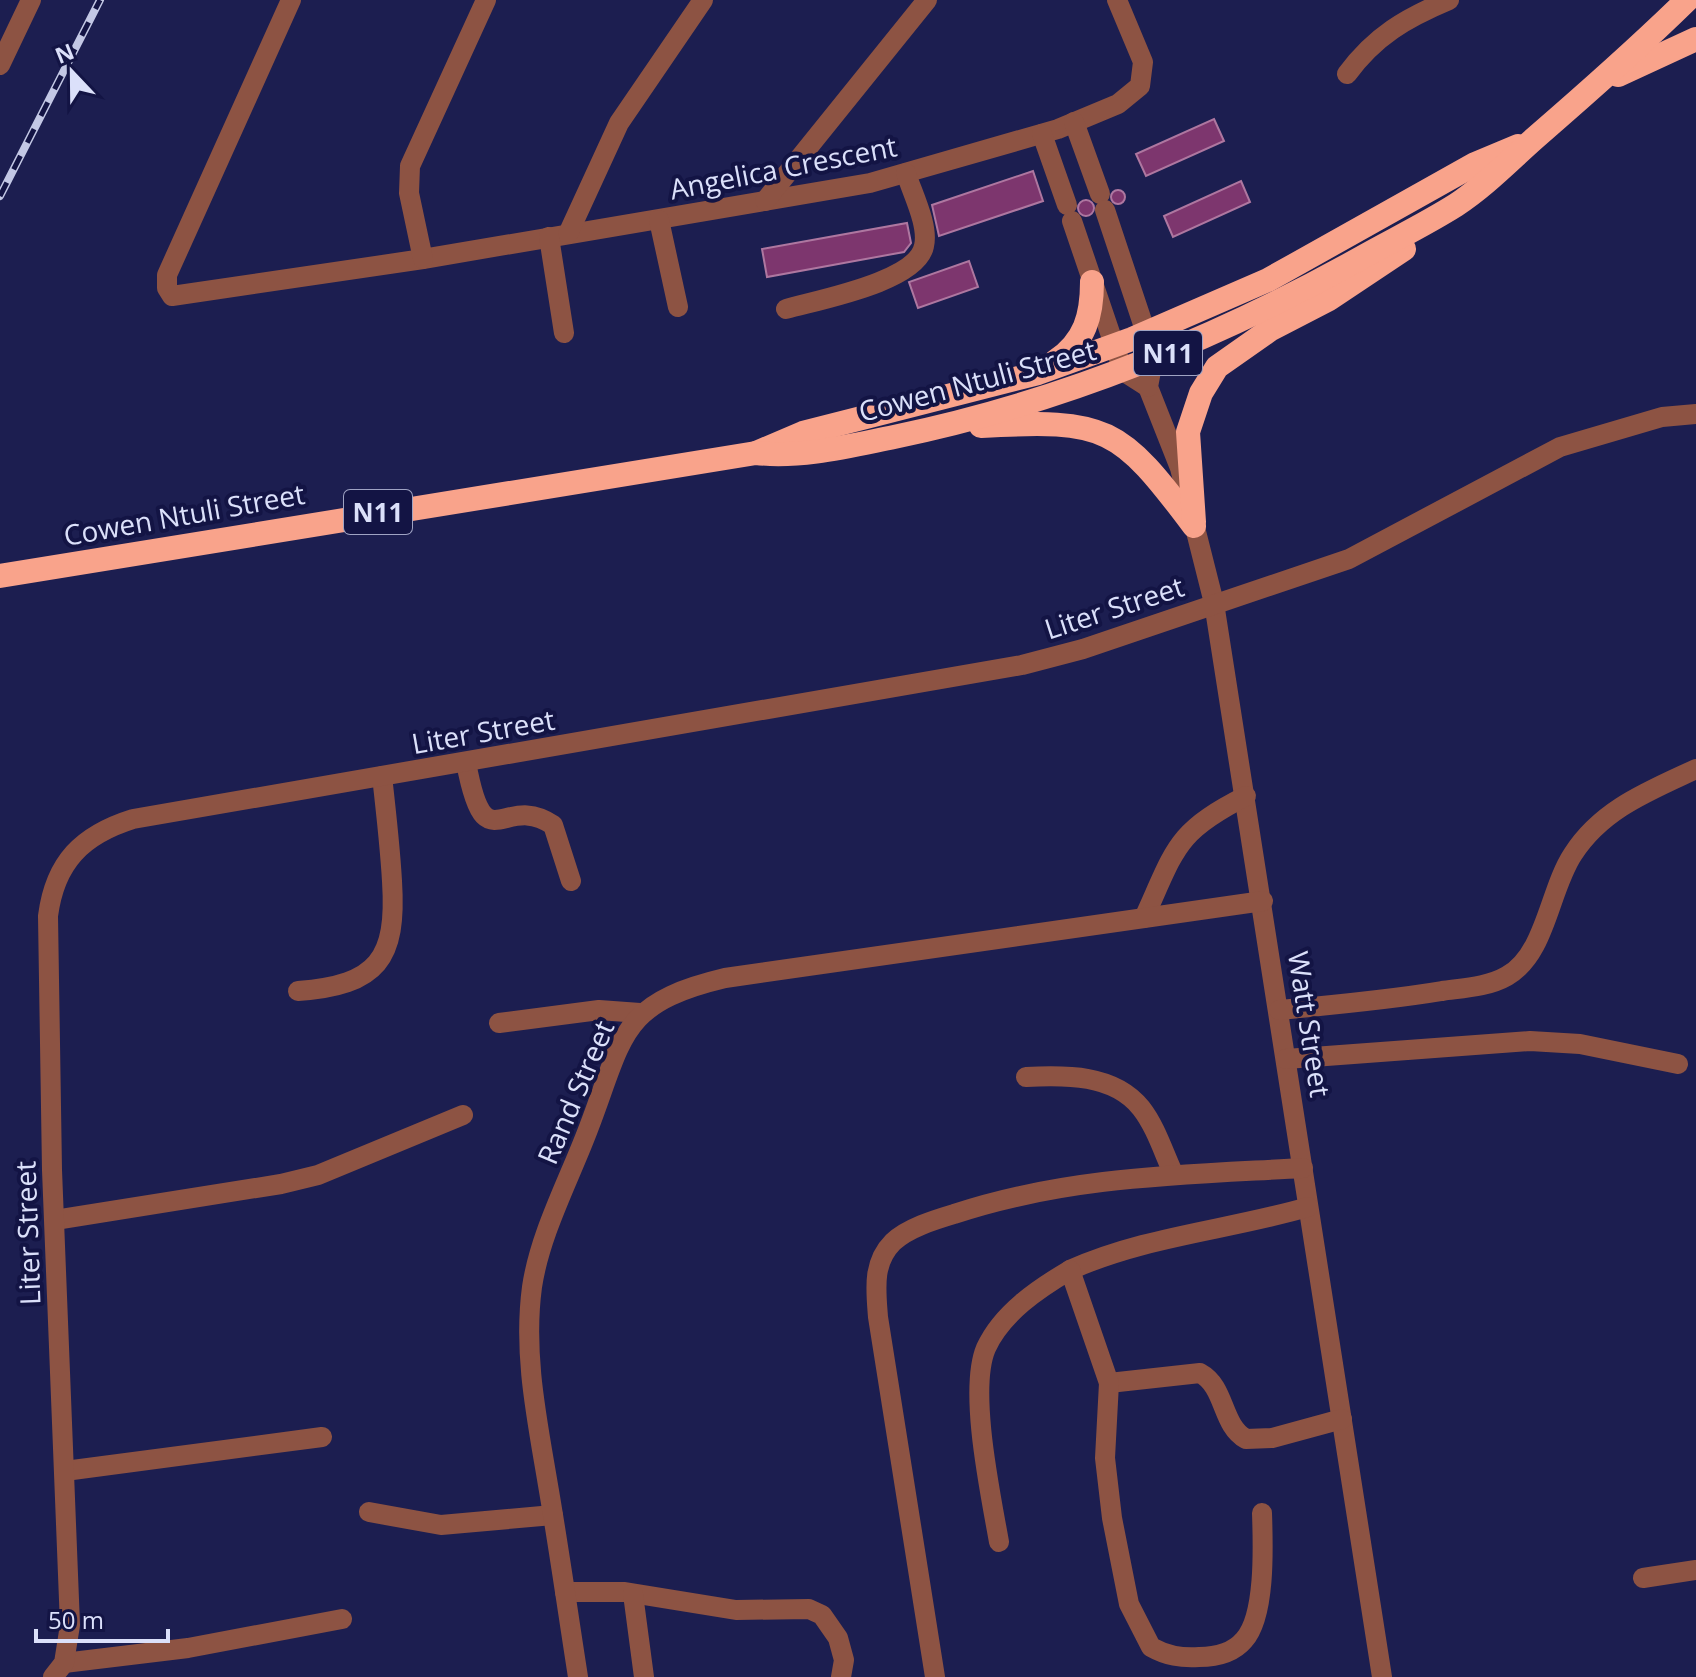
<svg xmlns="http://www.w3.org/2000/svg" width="1696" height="1677" font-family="'Open Sans',sans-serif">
<rect width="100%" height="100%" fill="#1c1e50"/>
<g fill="#7d366e" stroke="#ae77a0" stroke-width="2">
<path d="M1214 119 1224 141 1146 176 1136 154Z"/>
<path d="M1033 171 1043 201 939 236 932 205Z"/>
<path d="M1241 181 1250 202 1173 237 1164 216Z"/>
<circle cx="1118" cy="197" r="7"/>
<circle cx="1086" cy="208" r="8"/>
<path d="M907 223 911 243 904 252 767 277 762 249Z"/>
<path d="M969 261 978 287 918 308 909 282Z"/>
</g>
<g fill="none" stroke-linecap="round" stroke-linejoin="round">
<g stroke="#8d5343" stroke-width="20">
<path d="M291 0 167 275V288L172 296 423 259 870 183 1058 129 1118 104 1140 86 1143 62 1117 0"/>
<path d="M0 65 31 0"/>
<path d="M1347 74C1375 36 1406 18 1449 0"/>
<path d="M1074 122 1100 194"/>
<path d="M1042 134 1067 205"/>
<path d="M765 201 927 0"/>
<path d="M1105 210 1146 333 1153 360 1148 387 1180 468 1214 603 1382 1677"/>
<path d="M659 220 678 307"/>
<path d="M1072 221 1123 371 1148 387"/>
<path d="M568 234 619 123 703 0"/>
<path d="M549 237 564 333"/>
<path d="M423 259 409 193 410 166 486 0"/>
<path d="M786 309C817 300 917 282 924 246 929 225 912 193 906 173"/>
<path d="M466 762C485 866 503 791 553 825L571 881"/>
<path d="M1144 918C1176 848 1175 832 1246 796"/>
<path d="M298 991C378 985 397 959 392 881 390 846 386 811 382 776"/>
<path d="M1279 1010C1333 1005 1388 1000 1442 991 1463 988 1488 987 1507 976 1546 954 1549 890 1573 854 1602 809 1649 791 1696 769"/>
<path d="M499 1023 599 1010 640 1013"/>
<path d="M1286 1059 1530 1041 1580 1044 1678 1064"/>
<path d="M1026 1077C1065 1075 1114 1074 1141 1108 1156 1127 1164 1154 1174 1175"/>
<path d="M55 1220 281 1184 318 1175 463 1115"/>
<path d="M1070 1270C1146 1236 1229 1230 1308 1207"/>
<path d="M1109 1383 1200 1373C1226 1387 1221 1425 1246 1439L1272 1438 1342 1419"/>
<path d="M65 1471 322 1437"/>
<path d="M369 1512 441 1525 553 1515"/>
<path d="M999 1542C991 1496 968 1390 986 1348 1002 1313 1038 1289 1070 1270L1109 1383 1105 1458 1112 1518 1129 1604 1151 1647C1167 1656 1181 1658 1199 1657 1215 1657 1233 1653 1244 1640 1266 1616 1263 1544 1262 1513"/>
<path d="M1643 1578 1696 1570"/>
<path d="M565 1592H625L736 1610 809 1609 822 1615 838 1638 844 1660 841 1677"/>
<path d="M633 1594 644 1677"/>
<path d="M64 1663 188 1648 342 1619"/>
<path d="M53 1677 64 1663 70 1625 52 1170 48 916C55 862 82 835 133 819L1022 665 1083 649 1349 559 1560 447 1662 417 1696 414"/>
<path d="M578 1677C568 1613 559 1549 548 1485 537 1419 523 1354 532 1287 540 1233 570 1178 589 1127 624 1035 620 1003 725 978L1263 901"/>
<path d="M935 1677 878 1317C876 1290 872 1263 893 1242 908 1228 934 1220 954 1214 1069 1176 1183 1175 1303 1168"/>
</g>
<g stroke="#f9a38b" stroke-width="24">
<path d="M1618 75 1696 39"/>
<path d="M1056 361C1085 341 1092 316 1092 282"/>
<path d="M981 426C1107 419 1119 426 1194 526"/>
<path d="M756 453 803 433 1038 373 1132 339 1268 280 1475 164 1518 146"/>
<path d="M1194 522 1188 432 1201 393 1217 367 1271 329 1329 299 1404 249"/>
<path d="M0 576 756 453C802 458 849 446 894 437 1059 403 1214 340 1361 258 1393 240 1426 224 1456 205 1485 186 1509 161 1535 138 1587 93 1638 48 1687 0"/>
</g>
<defs>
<path id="rail" d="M0 196 100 0"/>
</defs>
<use href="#rail" stroke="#c3c8e5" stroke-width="8"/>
<use href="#rail" stroke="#131444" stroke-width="5" stroke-dasharray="15" stroke-linecap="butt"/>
</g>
<g text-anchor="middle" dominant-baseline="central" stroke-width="8" stroke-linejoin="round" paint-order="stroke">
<g fill="#131444" stroke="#9fa3c3" stroke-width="2">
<rect x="1134" y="331" width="68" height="44" rx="6"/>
<rect x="344" y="490" width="68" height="44" rx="6"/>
</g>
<g font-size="26" font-weight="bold" fill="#dbe0fa">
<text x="1168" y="353">N11</text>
<text x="378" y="512">N11</text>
</g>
<g font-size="28" fill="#dbe0fa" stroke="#131444">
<text transform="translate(783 167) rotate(-11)">Angelica Crescent</text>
<text transform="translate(977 380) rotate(-15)">Cowen Ntuli Street</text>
<text transform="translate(184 514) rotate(-10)">Cowen Ntuli Street</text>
<text transform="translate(1114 607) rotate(-18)">Liter Street</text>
<text transform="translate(483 731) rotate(-10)">Liter Street</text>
<text transform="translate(1310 1024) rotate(81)">Watt Street</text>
<text transform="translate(575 1092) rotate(-67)">Rand Street</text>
<text transform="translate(27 1233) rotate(-92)">Liter Street</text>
</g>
</g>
<g transform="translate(72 72) rotate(338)" stroke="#131444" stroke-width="6" paint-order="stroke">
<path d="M0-6L14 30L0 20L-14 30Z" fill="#dbe0fa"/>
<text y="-12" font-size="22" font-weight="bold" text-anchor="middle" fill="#dbe0fa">N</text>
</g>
<path d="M36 1629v12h132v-12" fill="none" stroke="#dbe0fa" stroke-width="4"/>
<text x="48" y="1629" font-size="24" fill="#dbe0fa" stroke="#131444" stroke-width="6" paint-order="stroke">50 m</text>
</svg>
